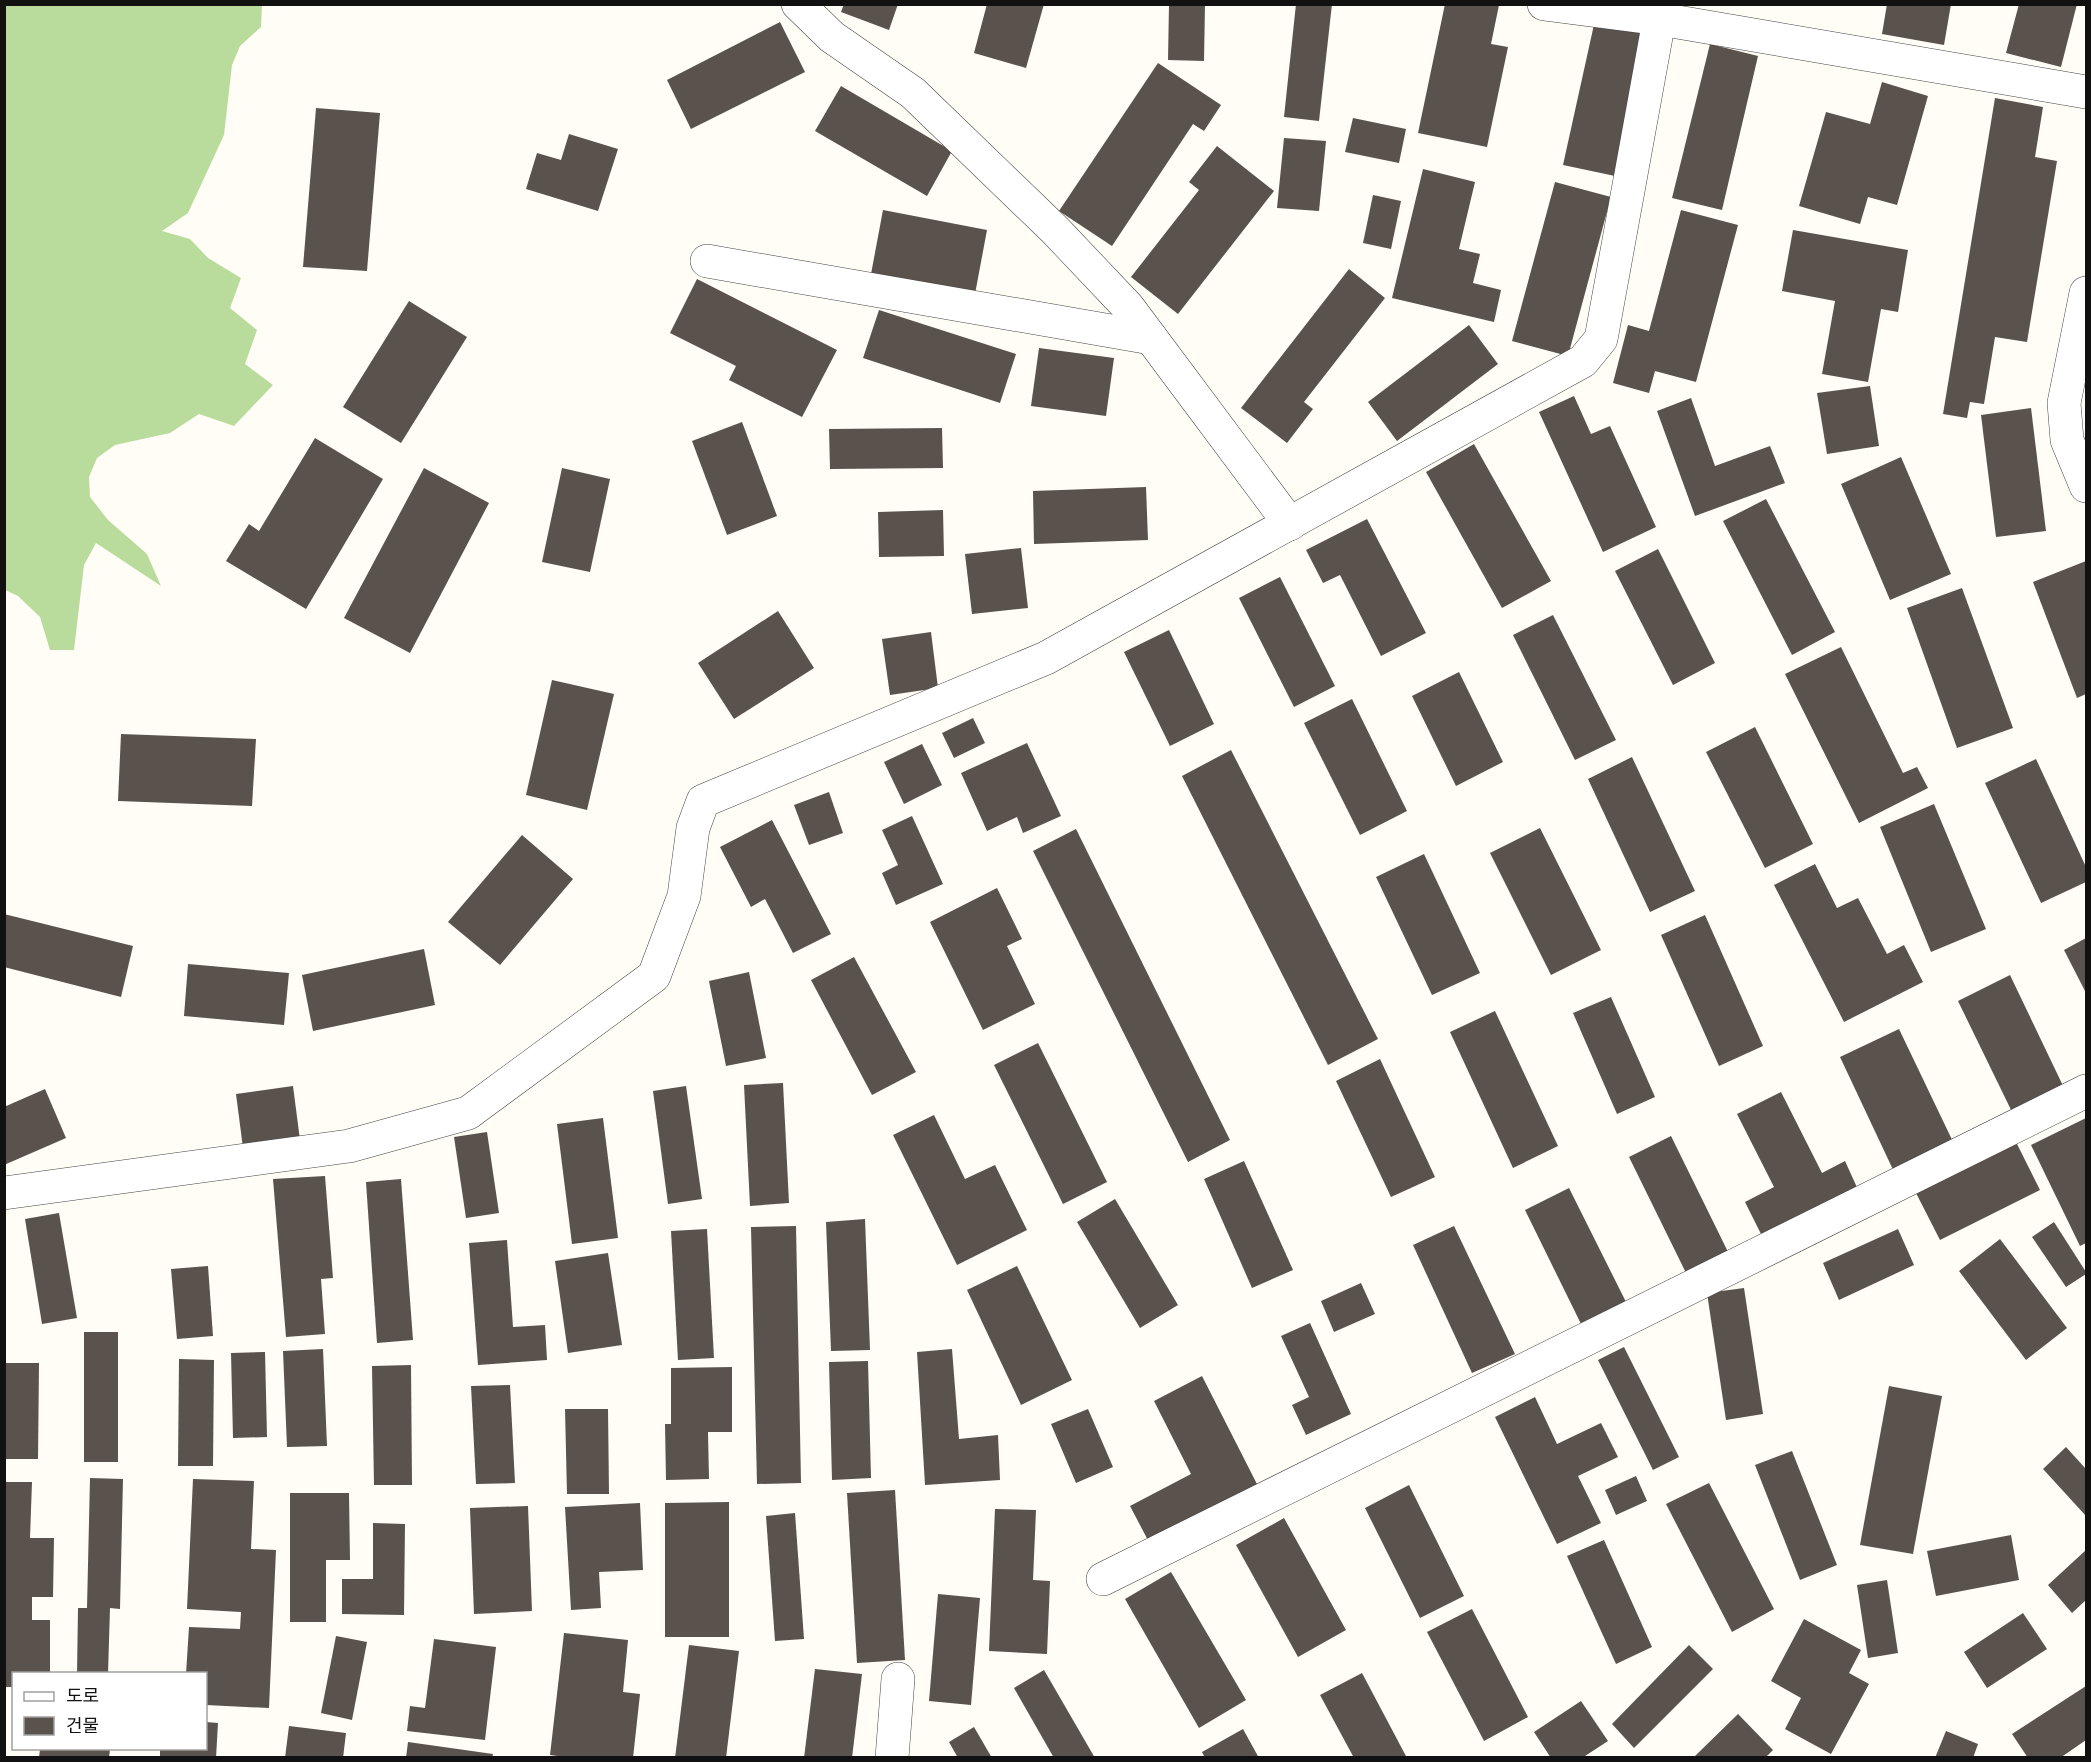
<svg xmlns="http://www.w3.org/2000/svg" width="2091" height="1762" font-family="'Zilla Slab','Noto Sans KR',serif">
<rect width="100%" height="100%" fill="#fffdf5"/>
<path fill="#b9dc9c" d="M5 4 262 5 261 27 240 46 232 65 224 135 188 213 162 231 190 239 208 258 241 278 230 308 257 330 245 364 273 385 234 426 199 414 170 433 115 445 97 458 89 477 90 497 108 520 147 554 161 586 96 543 84 565 74 650H50L40 617 18 596 5 590Z"/>
<g fill="#5a524d">
<path d="M844 4H898L889 30 841 12Z"/>
<path d="M987 4H1044L1026 68 974 53Z"/>
<path d="M1169 4H1205L1204 61 1168 60Z"/>
<path d="M1296 4H1332L1319 121 1284 117Z"/>
<path d="M1445 4 1499 5 1491 44 1508 47 1487 147 1418 133Z"/>
<path d="M1887 4H1951L1944 45 1882 34Z"/>
<path d="M2019 4H2077L2061 67 2006 53Z"/>
<path d="M1595 20 1647 32 1615 176 1563 165Z"/>
<path d="M780 22 805 72 691 129 667 80Z"/>
<path d="M1710 44 1758 56 1722 210 1672 198Z"/>
<path d="M1158 63 1221 105 1204 131 1193 124 1112 246 1059 211Z"/>
<path d="M1882 82 1928 96 1897 205 1868 197 1860 224 1799 206 1826 112 1870 124Z"/>
<path d="M841 86 952 151 927 196 815 131Z"/>
<path d="M1995 98 2043 107 2035 157 2057 161 2027 342 1995 337 1984 404 1970 402 1967 418 1943 414Z"/>
<path d="M316 108 380 113 367 271 303 267Z"/>
<path d="M1353 118 1406 129 1399 163 1345 152Z"/>
<path d="M569 134 618 149 598 211 526 189 537 153 561 160Z"/>
<path d="M1284 138 1326 141 1319 211 1277 208Z"/>
<path d="M1217 146 1274 191 1178 314 1131 277 1199 190 1189 182Z"/>
<path d="M1423 169 1475 182 1459 249 1480 254 1473 283 1501 290 1494 322 1392 298Z"/>
<path d="M1555 182 1611 197 1568 356 1512 341Z"/>
<path d="M1373 195 1401 201 1391 249 1363 243Z"/>
<path d="M883 210 987 230 975 294 871 274Z"/>
<path d="M1681 210 1738 225 1696 382 1655 371 1649 393 1613 383 1628 325 1649 331Z"/>
<path d="M1793 230 1908 250 1898 312 1881 309 1868 382 1822 374 1835 301 1782 291Z"/>
<path d="M1349 269 1385 298 1304 402 1313 409 1287 443 1241 408Z"/>
<path d="M697 279 837 350 802 417 729 380 736 366 670 333Z"/>
<path d="M409 301 467 337 401 443 343 407Z"/>
<path d="M879 310 1016 354 1000 403 863 358Z"/>
<path d="M1469 325 1498 364 1397 441 1368 402Z"/>
<path d="M1039 348 1114 358 1106 416 1031 406Z"/>
<path d="M1870 386 1879 446 1827 454 1817 393Z"/>
<path d="M1574 396 1591 434 1610 426 1656 527 1603 552 1539 412Z"/>
<path d="M1691 398 1715 466 1770 446 1785 483 1695 516 1657 411Z"/>
<path d="M2031 408 2046 531 1996 537 1981 415Z"/>
<path d="M742 422 777 516 727 535 692 441Z"/>
<path d="M942 428 943 468 830 469 829 429Z"/>
<path d="M315 438 383 479 306 609 226 561 249 524 259 531Z"/>
<path d="M1474 444 1551 581 1502 608 1426 472Z"/>
<path d="M1901 457 1951 574 1890 600 1841 484Z"/>
<path d="M424 468 489 503 410 653 344 618Z"/>
<path d="M562 468 610 479 590 572 542 562Z"/>
<path d="M1146 487 1148 540 1034 544 1033 491Z"/>
<path d="M1766 499 1835 632 1792 655 1723 521Z"/>
<path d="M943 510 944 556 879 557 878 512Z"/>
<path d="M1367 519 1426 633 1381 656 1340 575 1323 583 1306 550Z"/>
<path d="M1021 548 1028 608 972 614 965 554Z"/>
<path d="M1658 549 1715 663 1673 685 1615 571Z"/>
<path d="M2086 561V694L2077 698 2033 582Z"/>
<path d="M1280 577 1335 686 1294 707 1239 598Z"/>
<path d="M1962 588 2013 728 1957 748 1907 608Z"/>
<path d="M778 611 814 668 734 719 698 663Z"/>
<path d="M1553 615 1616 740 1575 760 1513 635Z"/>
<path d="M1169 630 1214 724 1170 746 1124 652Z"/>
<path d="M931 632 938 688 890 695 882 639Z"/>
<path d="M1841 647 1903 773 1917 767 1928 788 1859 823 1785 674Z"/>
<path d="M1459 672 1503 762 1456 786 1412 696Z"/>
<path d="M552 680 614 694 587 810 526 795Z"/>
<path d="M1352 699 1407 811 1360 835 1304 723Z"/>
<path d="M973 718 985 743 954 758 942 733Z"/>
<path d="M1755 727 1813 844 1765 868 1706 752Z"/>
<path d="M121 734 256 739 252 806 118 801Z"/>
<path d="M1027 743 1061 816 1023 833 1017 817 987 831 961 773Z"/>
<path d="M922 744 942 785 904 804 884 762Z"/>
<path d="M1231 750 1378 1039 1328 1065 1182 776Z"/>
<path d="M1632 757 1695 891 1650 912 1588 779Z"/>
<path d="M2036 759 2086 867V882L2041 903 1985 783Z"/>
<path d="M829 792 843 833 809 845 794 805Z"/>
<path d="M1934 804 1986 929 1931 952 1880 827Z"/>
<path d="M912 816 943 884 896 905 882 873 898 865 882 830Z"/>
<path d="M772 820 831 934 793 953 765 899 751 907 720 847Z"/>
<path d="M1540 828 1601 950 1551 975 1490 853Z"/>
<path d="M1076 829 1230 1140 1188 1162 1033 851Z"/>
<path d="M522 835 573 879 500 965 448 922Z"/>
<path d="M1424 854 1480 973 1432 995 1376 877Z"/>
<path d="M1815 864 1837 908 1858 898 1887 954 1904 945 1923 982 1844 1022 1774 885Z"/>
<path d="M997 888 1022 939 1007 946 1035 1004 983 1030 930 922Z"/>
<path d="M4 914 133 946 121 997 4 967Z"/>
<path d="M1705 915 1763 1046 1719 1066 1661 935Z"/>
<path d="M2086 938V993L2064 950Z"/>
<path d="M424 949 435 1005 313 1031 302 975Z"/>
<path d="M854 957 916 1072 872 1095 811 980Z"/>
<path d="M188 964 289 973 284 1025 184 1016Z"/>
<path d="M749 972 766 1058 726 1066 709 981Z"/>
<path d="M2010 975 2065 1090 2014 1116 1958 1001Z"/>
<path d="M1611 997 1655 1097 1617 1114 1573 1013Z"/>
<path d="M1495 1011 1558 1146 1513 1168 1450 1032Z"/>
<path d="M1899 1029 1956 1148 1896 1176 1840 1057Z"/>
<path d="M1038 1043 1107 1182 1063 1204 994 1065Z"/>
<path d="M1380 1059 1435 1177 1391 1197 1336 1081Z"/>
<path d="M783 1083 789 1203 750 1206 744 1085Z"/>
<path d="M293 1086 300 1140 243 1148 236 1094Z"/>
<path d="M686 1086 702 1199 668 1204 653 1091Z"/>
<path d="M45 1089 66 1138 4 1165V1107Z"/>
<path d="M1781 1092 1822 1173 1845 1161 1860 1194 1765 1242 1745 1202 1774 1187 1737 1114Z"/>
<path d="M934 1115 965 1179 995 1165 1027 1230 957 1265 893 1135Z"/>
<path d="M603 1118 618 1238 572 1244 557 1124Z"/>
<path d="M2086 1118V1243L2080 1246 2031 1145Z"/>
<path d="M487 1132 499 1213 466 1218 454 1137Z"/>
<path d="M1671 1136 1731 1258 1689 1279 1629 1157Z"/>
<path d="M2016 1142 2040 1190 1940 1240 1916 1193Z"/>
<path d="M1244 1161 1293 1270 1252 1288 1204 1179Z"/>
<path d="M325 1176 333 1278 321 1279 325 1334 286 1337 273 1179Z"/>
<path d="M401 1179 413 1340 377 1343 366 1182Z"/>
<path d="M1569 1188 1629 1308 1584 1330 1525 1210Z"/>
<path d="M1115 1199 1178 1305 1140 1328 1077 1222Z"/>
<path d="M59 1213 77 1318 42 1324 25 1219Z"/>
<path d="M865 1219 870 1350 831 1351 826 1222Z"/>
<path d="M2054 1222 2086 1272V1274L2066 1287 2032 1237Z"/>
<path d="M796 1226 801 1483 757 1484 751 1227Z"/>
<path d="M1454 1226 1515 1354 1472 1373 1413 1245Z"/>
<path d="M707 1229 714 1358 678 1360 671 1231Z"/>
<path d="M1898 1229 1914 1265 1839 1300 1823 1263Z"/>
<path d="M2000 1239 2067 1328 2026 1360 1959 1271Z"/>
<path d="M507 1240 513 1327 545 1325 547 1360 478 1365 469 1243Z"/>
<path d="M608 1253 622 1345 568 1353 555 1261Z"/>
<path d="M208 1266 213 1336 177 1339 171 1269Z"/>
<path d="M1017 1266 1072 1380 1021 1405 967 1290Z"/>
<path d="M1361 1283 1375 1314 1334 1332 1321 1301Z"/>
<path d="M1744 1288 1763 1414 1726 1420 1707 1293Z"/>
<path d="M1310 1323 1351 1414 1306 1435 1292 1405 1309 1397 1281 1336Z"/>
<rect x="84" y="1332" width="34" height="130"/>
<path d="M1624 1347 1679 1457 1653 1470 1598 1360Z"/>
<path d="M323 1349 327 1446 287 1447 283 1351Z"/>
<path d="M952 1349 959 1439 998 1435 1000 1480 925 1485 917 1352Z"/>
<path d="M265 1352 267 1437 233 1438 231 1353Z"/>
<path d="M179 1359 214 1360 213 1466H178Z"/>
<path d="M868 1361 871 1478 832 1480 829 1362Z"/>
<path d="M4 1363H39L38 1459H4Z"/>
<path d="M411 1365 412 1485H374L372 1366Z"/>
<path d="M732 1367V1432H708L709 1479 666 1480 665 1424H671V1368Z"/>
<path d="M1202 1376 1260 1490 1151 1546 1130 1506 1191 1474 1154 1401Z"/>
<path d="M510 1385 515 1483 476 1484 471 1386Z"/>
<path d="M1889 1386 1942 1396 1913 1554 1860 1545Z"/>
<path d="M1535 1397 1557 1444 1601 1423 1618 1457 1578 1476 1601 1523 1557 1544 1495 1417Z"/>
<path d="M565 1409H608L609 1494H567Z"/>
<path d="M1088 1409 1113 1467 1076 1483 1051 1424Z"/>
<path d="M2066 1447 2086 1469V1516L2043 1469Z"/>
<path d="M1792 1451 1837 1565 1800 1580 1755 1465Z"/>
<path d="M1636 1476 1647 1501 1616 1515 1605 1490Z"/>
<path d="M90 1478 123 1479 120 1609 110 1608 108 1674H77L78 1608H87Z"/>
<path d="M193 1479 254 1481 251 1549 276 1550 269 1708 206 1705V1674H186L189 1627 240 1629 241 1612 187 1609Z"/>
<path d="M4 1482H32L30 1538H54L53 1597H32V1620H50V1674H14V1687H4Z"/>
<path d="M1709 1483 1774 1609 1732 1632 1666 1504Z"/>
<path d="M1409 1485 1464 1596 1420 1618 1365 1508Z"/>
<path d="M895 1490 905 1660 857 1663 847 1493Z"/>
<path d="M290 1493H349L350 1560H326V1622H290Z"/>
<path d="M729 1502V1637H665V1503Z"/>
<path d="M640 1503 643 1570 599 1572 601 1608 571 1610 565 1507Z"/>
<path d="M528 1506 532 1611 474 1614 470 1508Z"/>
<path d="M995 1509 1036 1510 1033 1580 1050 1581 1047 1654 989 1651Z"/>
<path d="M795 1513 804 1639 775 1641 766 1516Z"/>
<path d="M1284 1518 1346 1630 1298 1657 1236 1545Z"/>
<path d="M373 1523 405 1524 404 1615 342 1614V1579H373Z"/>
<path d="M2011 1535 2019 1580 1936 1596 1927 1551Z"/>
<path d="M1604 1540 1652 1647 1616 1664 1567 1556Z"/>
<path d="M2086 1550V1600L2072 1613 2048 1585Z"/>
<path d="M1171 1572 1246 1700 1199 1728 1125 1599Z"/>
<path d="M1887 1580 1898 1653 1868 1658 1857 1585Z"/>
<path d="M938 1594 980 1598 971 1705 929 1701Z"/>
<path d="M1472 1609 1528 1717 1484 1741 1427 1632Z"/>
<path d="M2023 1613 2047 1649 1987 1688 1964 1652Z"/>
<path d="M1804 1619 1861 1650 1849 1673 1869 1684 1831 1754 1785 1729 1801 1698 1771 1681Z"/>
<path d="M564 1633 628 1640 623 1692 640 1694 633 1758H573L550 1755Z"/>
<path d="M336 1636 367 1642 352 1720 321 1713Z"/>
<path d="M434 1639 496 1647 485 1740 407 1731 410 1706 425 1708Z"/>
<path d="M689 1645 739 1651 726 1758H675Z"/>
<path d="M1689 1645 1713 1669 1634 1748 1612 1724Z"/>
<path d="M815 1669 862 1674 852 1758H804Z"/>
<path d="M1044 1670 1095 1758H1054L1014 1688Z"/>
<path d="M1362 1673 1407 1758H1354L1320 1695Z"/>
<path d="M2086 1686V1740L2060 1758H2028L2012 1734Z"/>
<path d="M1581 1701 1608 1741 1582 1758H1551L1534 1732Z"/>
<path d="M1738 1714 1773 1750 1765 1758H1693Z"/>
<path d="M206 1722 218 1723 216 1758H160V1749H206Z"/>
<path d="M289 1726 346 1733 343 1758H285Z"/>
<path d="M974 1727 992 1758H958L949 1742Z"/>
<path d="M1243 1729 1259 1758H1205L1202 1752Z"/>
<path d="M1946 1731 1978 1744 1973 1758H1935Z"/>
<path d="M408 1742 493 1754 492 1758H406Z"/>
<path d="M40 1749H110L109 1758H39Z"/>
</g>
<g fill="none" stroke-linecap="round" stroke-linejoin="round">
<defs>
<g id="minor">
<path d="M798 4 832 37 913 93 1055 230 1128 307 1290 524"/>
<path d="M1544 4 1660 19 2086 92"/>
<path d="M707 261 1151 338"/>
<path d="M2086 293 2064 403 2067 440 2086 486"/>
<path d="M4 1193 349 1146 468 1113 654 976 684 896 693 828 703 801 1046 658 1583 361 1601 339 1662 4"/>
<path d="M1103 1579 2086 1091"/>
<path d="M892 1758 898 1679"/>
</g>
</defs>
<use href="#minor" stroke="#444" stroke-width="34"/>
<use href="#minor" stroke="#fff" stroke-width="33"/>
</g>
<rect width="2091" height="1762" fill="none" stroke="#111111" stroke-width="12"/>
<rect x="12" y="1672" width="195" height="78" fill="#ffffff" stroke="#a0a0a0" stroke-width="1.5"/>
<rect x="24" y="1692" width="30" height="9" fill="#ffffff" stroke="#a0a0a0" stroke-width="1.5"/>
<text x="66" y="1702" font-size="18" fill="#111111">도로</text>
<rect x="24" y="1717" width="30" height="18" fill="#5a524d" stroke="#a0a0a0" stroke-width="1.5"/>
<text x="66" y="1732" font-size="18" fill="#111111">건물</text>
</svg>
